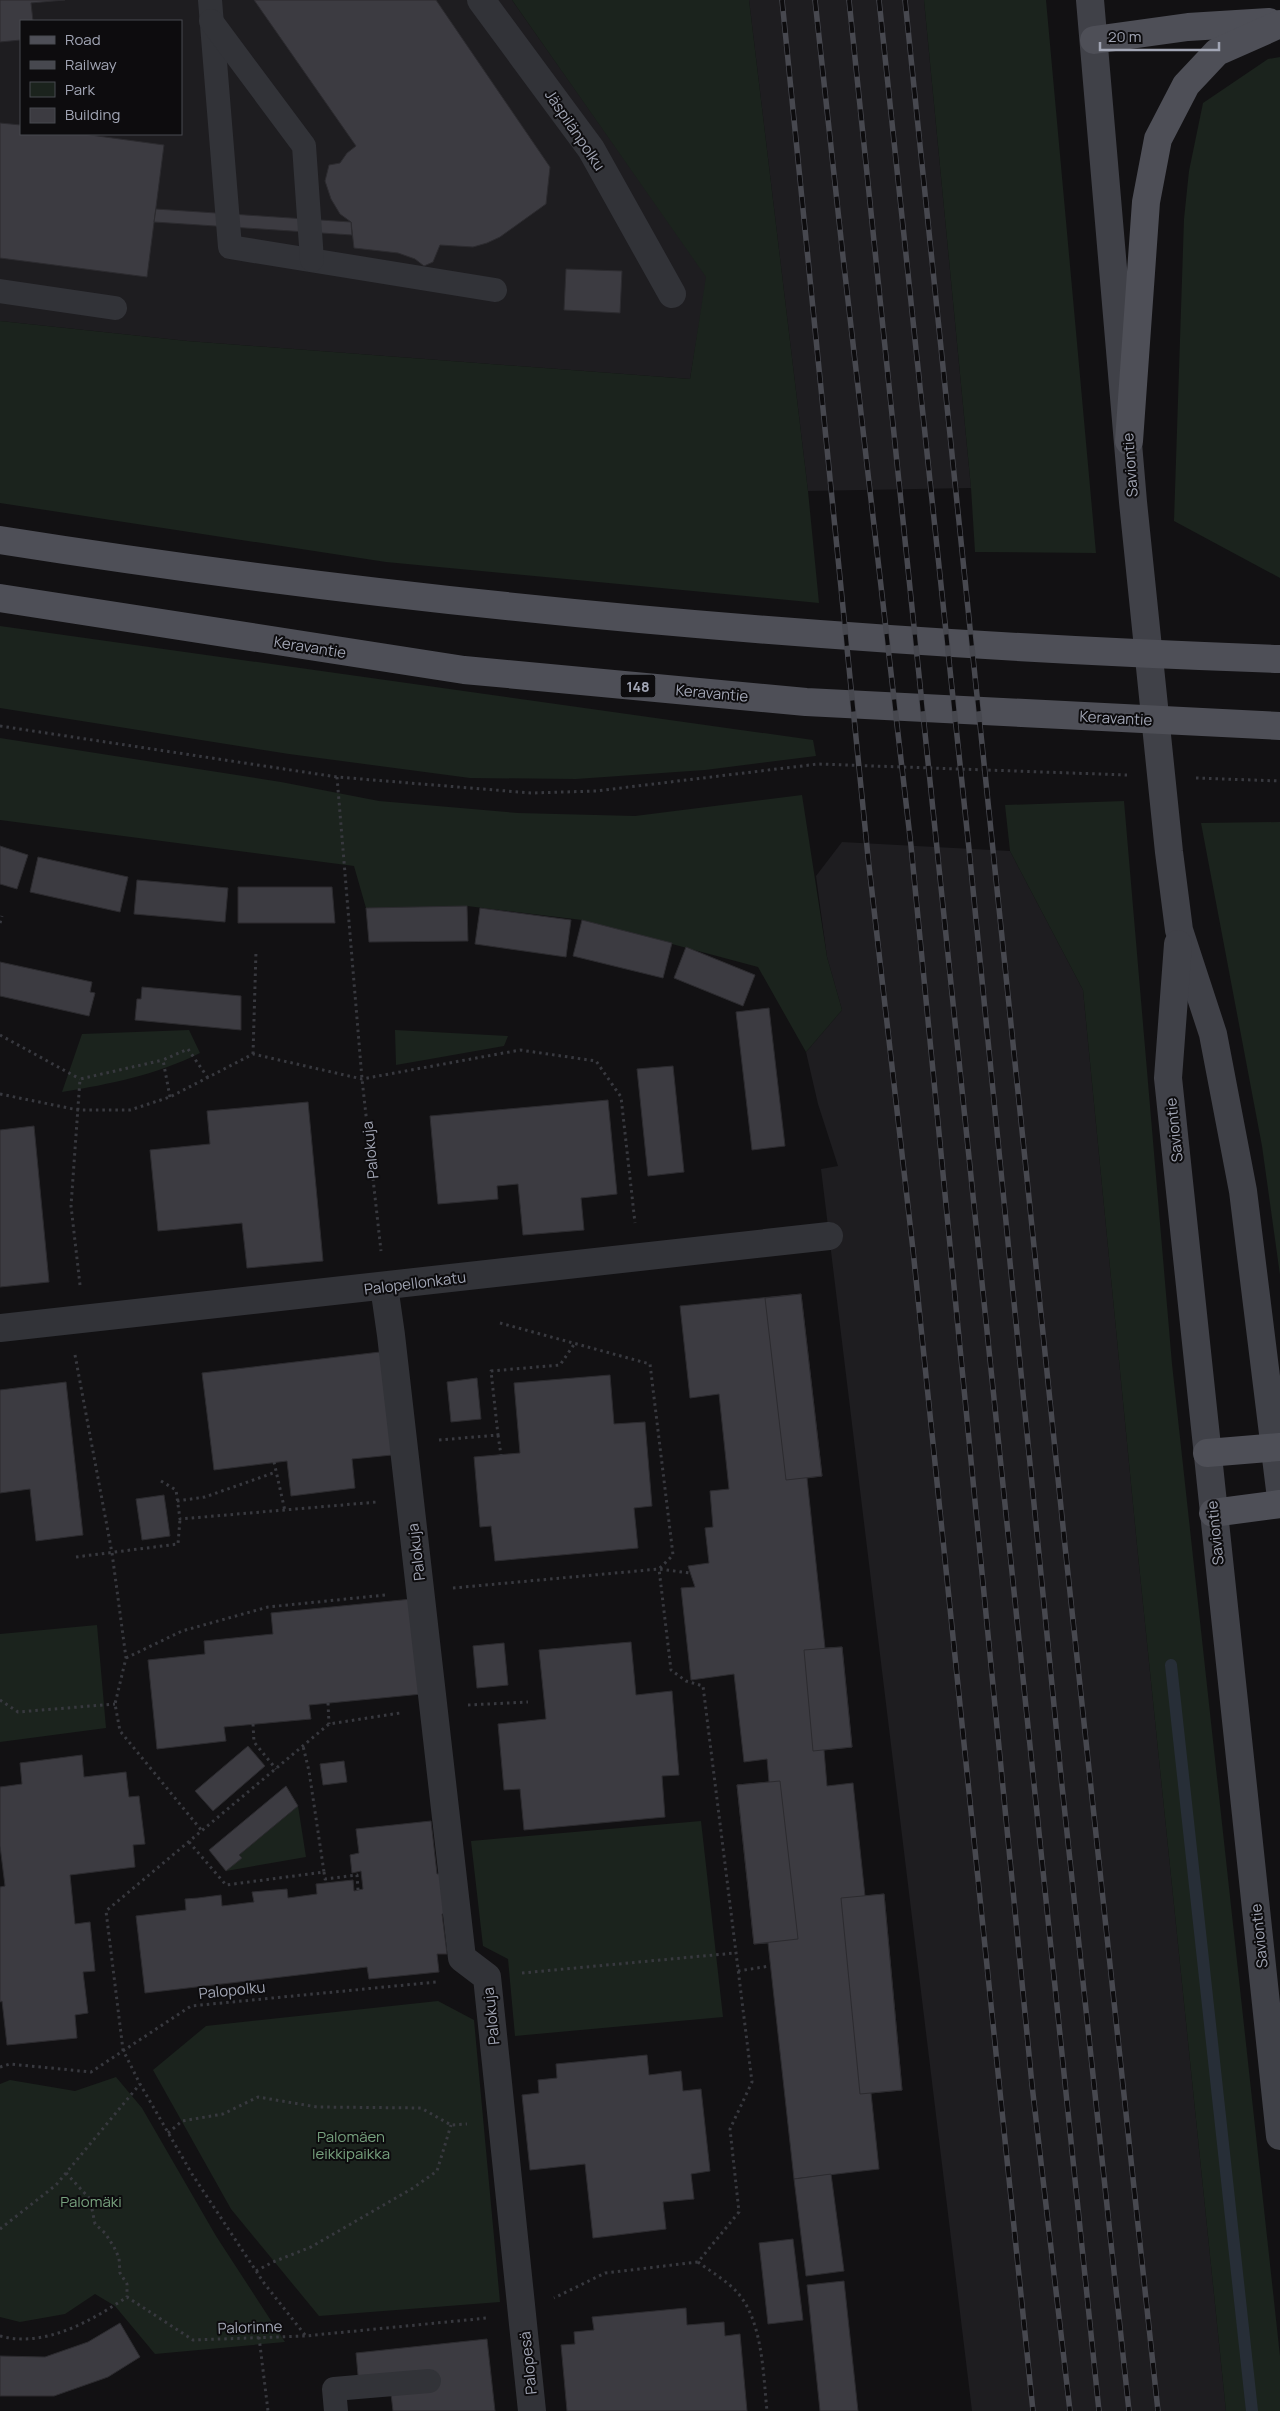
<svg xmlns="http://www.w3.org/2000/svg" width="1280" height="2411" font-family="Manrope,sans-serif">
<rect width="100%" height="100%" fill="#121113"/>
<g fill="#1e1d20" fill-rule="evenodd">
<path d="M0 0H512L707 277 690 379 187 341 0 321ZM21 21H181V134H21Z"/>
<path d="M749 0H924L971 488 808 491Z"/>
<path d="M842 842 1010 851 1083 990 1137 1545 1226 2411H972L821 1169 838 1166 818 1104 806 1052 842 1010 827 957 816 876Z"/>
</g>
<g fill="#1b231d">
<path d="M512 0H749L808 491 819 603 386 562 0 503V321L187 341 690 379 706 277Z"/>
<path d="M924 0H1046L1096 553 975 552 971 488Z"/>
<path d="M1280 57V578L1174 521 1184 219 1189 171 1203 103 1268 59Z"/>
<path d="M0 626 813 740 816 756 705 770 576 779 470 778 289 754 0 708Z"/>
<path d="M0 738 281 782 379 801 518 813 635 816 802 795 827 957 842 1010 806 1052 758 967 582 920 467 906 366 908 354 866 0 820Z"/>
<path d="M1124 801 1172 1364 1280 2356V2411H1226L1137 1545 1083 990 1010 851 1005 805Z"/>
<path d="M1280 822V1275L1262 1146 1201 823Z"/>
<path d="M189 1030 200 1053C156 1075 110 1084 62 1092L82 1034Z"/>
<path d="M395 1030 508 1036 504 1046 396 1065Z"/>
<path d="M97 1625 106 1728 0 1742V1634Z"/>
<path d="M298 1806 306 1857 226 1871 241 1858 239 1855Z"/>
<path d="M701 1821 723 2017 515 2036 508 1959 483 1946 471 1841Z"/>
<path d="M438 2001 474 2020 500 2302 319 2316 231 2209 153 2070 206 2026Z"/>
<path d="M116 2077 142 2108 216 2236 285 2342 155 2354 115 2306 95 2294 65 2314 20 2322 0 2317V2084L10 2080 75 2091Z"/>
</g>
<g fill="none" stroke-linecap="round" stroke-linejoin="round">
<path stroke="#272e37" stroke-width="12" d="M1171 1665 1252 2411"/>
</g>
<g fill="#3c3b41" stroke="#2c2b2f">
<path d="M0 0H65L31 3 33 21H21V40L0 42Z"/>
<path d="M254 0H436L550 167 546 204 500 237 487 243 473 247 440 245 433 262 424 266 415 259 398 253 354 248 351 222 340 214 331 199 325 181 329 165 340 163 347 153 356 146Z"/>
<path d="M0 123 21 125V134H83L164 145 147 277 0 258Z"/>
<path d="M156 209 351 222 352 235 154 222Z"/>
<path d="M566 269 622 271 620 313 564 310Z"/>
<path d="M0 846 28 855 17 889 0 884Z"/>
<path d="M38 857 128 877 120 912 30 892Z"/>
<path d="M137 880 228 888 225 922 134 914Z"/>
<path d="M238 887H332L335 923H238Z"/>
<path d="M467 906 468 941 369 942 366 908Z"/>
<path d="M480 908 571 920 566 957 475 944Z"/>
<path d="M582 920 672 943 663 978 573 956Z"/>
<path d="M686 947 755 975 743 1006 674 978Z"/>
<path d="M0 962 92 982 90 992 95 993 89 1016 0 996Z"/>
<path d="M142 987 241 996V1030L135 1020 137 999H141Z"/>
<path d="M769 1008 785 1146 752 1150 736 1012Z"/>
<path d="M673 1066 684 1172 648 1176 637 1069Z"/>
<path d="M608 1100 617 1194 581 1198 584 1230 523 1235 518 1184 497 1186 498 1199 438 1204 430 1116Z"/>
<path d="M308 1102 323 1261 247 1268 242 1223 158 1231 150 1150 210 1144 207 1111Z"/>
<path d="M34 1126 49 1282 0 1287V1130Z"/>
<path d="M801 1294 822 1476 807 1478 825 1648 842 1647 852 1747 824 1750 827 1786 853 1783 865 1896 884 1894 902 2090 871 2093 879 2169 794 2179 768 1943 754 1944 737 1785 769 1782 767 1759 744 1762 734 1674 691 1680 681 1588 695 1587 688 1566 709 1563 705 1528 713 1527 710 1491 729 1489 719 1394 690 1398 680 1306Z"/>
<path d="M801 1294 822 1476 786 1480 765 1298Z"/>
<path d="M380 1352 392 1455 352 1459 355 1488 291 1496 287 1461 214 1470 202 1373Z"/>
<path d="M610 1375 614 1424 645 1422 652 1506 634 1508 638 1548 495 1561 491 1526 480 1527 474 1457 520 1453 514 1383Z"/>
<path d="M477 1378 481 1419 451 1422 447 1382Z"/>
<path d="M66 1382 83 1535 36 1541 30 1489 0 1493V1390Z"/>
<path d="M164 1495 170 1536 142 1540 136 1499Z"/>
<path d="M412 1599 422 1694 309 1705 311 1719 224 1727 226 1741 157 1749 148 1660 205 1654 204 1641 273 1634 271 1613Z"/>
<path d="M631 1642 636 1695 672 1691 679 1775 662 1776 665 1817 524 1830 520 1789 504 1790 498 1724 546 1719 539 1650Z"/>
<path d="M504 1643 508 1685 477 1688 473 1646Z"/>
<path d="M842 1647 852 1747 813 1751 804 1650Z"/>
<path d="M248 1746 265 1766 213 1811 195 1791Z"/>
<path d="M82 1755 84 1777 126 1772 129 1797 139 1796 145 1844 133 1845 135 1867 70 1875 75 1924 90 1922 95 1971 83 1972 88 2013 75 2015 77 2038 7 2045 2 2001 0 2002V1887L5 1886 0 1846V1787L22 1784 20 1763Z"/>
<path d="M344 1761 347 1782 323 1785 320 1764Z"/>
<path d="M780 1781 798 1939 754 1944 737 1785Z"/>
<path d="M286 1786 298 1806 239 1855 242 1858 226 1871 209 1850Z"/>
<path d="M431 1821 437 1874 446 1873 451 1913 442 1914 447 1954H437L439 1972 369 1979 367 1967 145 1993 136 1916 186 1910 185 1899 198 1898 221 1895 222 1906 254 1902 252 1892 287 1889 288 1898 317 1894 316 1884 353 1880 354 1891 363 1889 361 1871 352 1873 350 1855 359 1853 356 1829Z"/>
<path d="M884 1894 902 2090 860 2094 841 1898Z"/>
<path d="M647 2055 649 2075 681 2071 683 2091 701 2089 710 2171 691 2174 694 2199 663 2202 666 2229 593 2238 585 2164 530 2170 522 2095 539 2093 538 2080 557 2078 556 2064Z"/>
<path d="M831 2174 844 2271 806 2276 794 2179Z"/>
<path d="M793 2239 803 2320 768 2324 759 2243Z"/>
<path d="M844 2281 858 2411H820L807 2285Z"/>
<path d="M686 2308 687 2325 724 2322 725 2336 740 2334 747 2411H567L561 2345 575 2344 574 2332 594 2330 592 2317Z"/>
<path d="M120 2323 140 2357 108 2377 54 2396H0V2356L45 2357 88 2342Z"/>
<path d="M487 2339 495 2411H393L391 2394 360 2397 356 2353Z"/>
</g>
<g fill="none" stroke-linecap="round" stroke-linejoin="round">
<g stroke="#38393f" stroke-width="3" stroke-dasharray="2.5 4" stroke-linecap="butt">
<path d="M0 726 337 777 531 793 596 791 818 764 1127 775"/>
<path d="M337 777 362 1079 381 1251"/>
<path d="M1196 778 1280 781"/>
<path d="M0 923 2 916"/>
<path d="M0 1035 80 1079"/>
<path d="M253 1054 256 951"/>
<path d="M0 1094 78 1110H130L170 1097 253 1054 362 1079 520 1050 596 1061 621 1097 635 1223"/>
<path d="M170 1097 163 1060 188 1049 208 1078"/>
<path d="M80 1285 71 1206 80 1079 163 1060"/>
<path d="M500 1323 650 1364 673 1555 659 1569 671 1670 686 1681 703 1686 752 2082 730 2129 739 2212 698 2262 605 2273 554 2298"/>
<path d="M75 1355 112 1553 126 1658 115 1704 120 1731 202 1831"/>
<path d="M498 1435 501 1455"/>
<path d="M439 1440 498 1435 491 1371 560 1365 575 1343"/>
<path d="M274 1462 285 1511"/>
<path d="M161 1481 176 1490 180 1519 377 1502"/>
<path d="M177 1501 205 1497 276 1472"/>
<path d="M76 1557 178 1544 180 1519"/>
<path d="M453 1588 659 1569 690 1573"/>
<path d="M126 1658 182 1631 268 1607 385 1595"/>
<path d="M0 1700 18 1712 115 1704"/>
<path d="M328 1703 329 1724"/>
<path d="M468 1705 528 1702"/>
<path d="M253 1724 254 1742 276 1769"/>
<path d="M189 1842 226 1885 324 1872 309 1771 303 1746"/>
<path d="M324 1872 325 1879 357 1875 358 1890"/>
<path d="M738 1971 770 1966"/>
<path d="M522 1973 735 1953"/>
<path d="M0 2067 10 2064 91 2072 191 2006 436 1982"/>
<path d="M168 2133 182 2121 223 2114 258 2097 317 2107 421 2108 451 2125 467 2124"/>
<path d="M66 2173 90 2199 95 2224 105 2233 114 2247 119 2258 120 2273 127 2284V2297"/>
<path d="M0 2229 56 2185 140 2084"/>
<path d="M698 2262C710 2271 724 2279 735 2290 763 2318 763 2374 767 2411"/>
<path d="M256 2271 273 2262 311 2247 413 2188 437 2171 451 2125"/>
<path d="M305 2335 264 2283 192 2174 140 2084 123 2050 106 1911 329 1724 400 1713"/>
<path d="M0 2336C45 2348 91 2321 127 2297L193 2340 305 2336 487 2318"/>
<path d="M259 2337 268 2411"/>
</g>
<g stroke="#323338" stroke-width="24">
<path d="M210 0 230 247 495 290"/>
<path d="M211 21 304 146 312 260"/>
<path d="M0 291 115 308"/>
<path d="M336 2411 334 2389 429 2381"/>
</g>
<g stroke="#323338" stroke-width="28">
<path d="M481 0 591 149 672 294"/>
<path d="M384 1286 391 1335 462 1958 487 1977 532 2411"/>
<path d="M0 1328 829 1236"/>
</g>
<g stroke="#404148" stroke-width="28">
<path d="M1090 0 1133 502 1169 852 1179 930 1213 1034 1243 1191 1280 1490"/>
<path d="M1178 944 1168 1078 1280 2136"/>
</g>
<g stroke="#4e4f57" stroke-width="28">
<path d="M1094 40 1188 27 1269 22"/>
<path d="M1129 441 1146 202 1158 139 1186 85 1217 52 1280 24"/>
<path d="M0 540C424 607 852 644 1280 659"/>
<path d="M0 598 464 670 806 702 1280 726"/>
<path d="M1207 1453 1280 1447"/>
<path d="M1213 1513 1280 1504"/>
</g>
<defs>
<g id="rail">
<path d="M782 0 868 857 913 1250 1033 2411"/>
<path d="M815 0 843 257 911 846 1032 2085 1070 2411"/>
<path d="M849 0 1099 2411"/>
<path d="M879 0 969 849 1062 1786 1129 2411"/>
<path d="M905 0 1065 1546 1158 2411"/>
</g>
</defs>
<use href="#rail" stroke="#47484f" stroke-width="5.5"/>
<use href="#rail" stroke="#0d0c0e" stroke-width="4" stroke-dasharray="11" stroke-linecap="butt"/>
</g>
<g text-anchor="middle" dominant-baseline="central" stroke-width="4" stroke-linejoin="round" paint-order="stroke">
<rect fill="#0d0c0e" stroke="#757883" stroke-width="1" x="620.5" y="674.5" width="35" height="23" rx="4"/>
<g font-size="14" font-weight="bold" fill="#a2a6b5">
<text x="638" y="686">148</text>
</g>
<g font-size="15" fill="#a2a6b5" stroke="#0d0c0e">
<text transform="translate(575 130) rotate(56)">Jäspilänpolku</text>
<text transform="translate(1130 465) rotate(-94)">Saviontie</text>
<text transform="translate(310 647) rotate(9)">Keravantie</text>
<text transform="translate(712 693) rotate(5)">Keravantie</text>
<text transform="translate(1116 718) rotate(3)">Keravantie</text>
<text transform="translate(1174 1130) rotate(-96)">Saviontie</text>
<text transform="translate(370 1150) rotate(-96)">Palokuja</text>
<text transform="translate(415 1283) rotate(-7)">Palopellonkatu</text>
<text transform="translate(1215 1533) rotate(-96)">Saviontie</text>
<text transform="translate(416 1552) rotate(-97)">Palokuja</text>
<text transform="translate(1259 1936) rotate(-96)">Saviontie</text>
<text transform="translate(232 1990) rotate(-6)">Palopolku</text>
<text transform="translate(491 2016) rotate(-96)">Palokuja</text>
<text transform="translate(250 2327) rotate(-2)">Palorinne</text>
<text transform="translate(528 2363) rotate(-96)">Palopesä</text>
</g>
<g font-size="15" fill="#77a17e" stroke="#0d0c0e">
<text x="351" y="2136">Palomäen<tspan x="351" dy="17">leikkipaikka</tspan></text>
<text x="91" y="2201">Palomäki</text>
</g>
</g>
<rect x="20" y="20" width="162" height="115" fill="#0d0c0e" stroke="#494a51"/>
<rect x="30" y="36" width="25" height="8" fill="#4e4f57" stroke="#494a51"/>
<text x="65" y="45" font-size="15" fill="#a2a6b5">Road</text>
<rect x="30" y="61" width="25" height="8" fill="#47484f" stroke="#494a51"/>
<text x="65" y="70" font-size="15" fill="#a2a6b5">Railway</text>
<rect x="30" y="82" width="25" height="15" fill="#1b231d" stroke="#494a51"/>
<text x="65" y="95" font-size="15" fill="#a2a6b5">Park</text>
<rect x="30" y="108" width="25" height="15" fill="#3c3b41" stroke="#494a51"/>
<text x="65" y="120" font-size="15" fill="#a2a6b5">Building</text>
<path d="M1100 42v8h119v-8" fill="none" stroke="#a2a6b5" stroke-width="2.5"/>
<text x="1108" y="42" font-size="15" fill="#a2a6b5" stroke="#0d0c0e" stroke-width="4" paint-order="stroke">20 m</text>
</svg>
